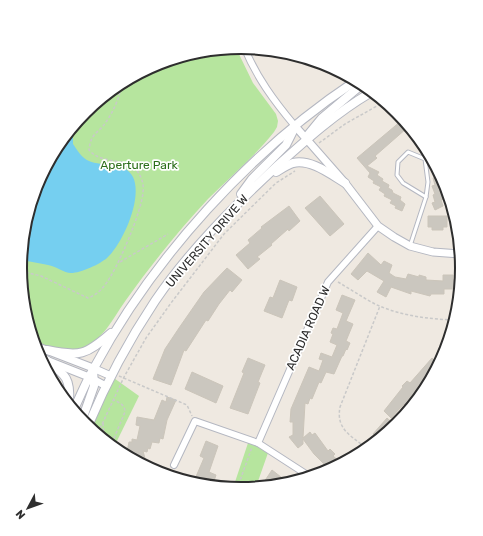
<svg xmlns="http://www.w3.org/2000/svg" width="483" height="536" font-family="Rubik,sans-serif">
<rect width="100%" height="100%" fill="#efe9e1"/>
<g fill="#b6e59e">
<path d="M236 48 253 83 276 114 278 121 277 127 274 132C255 156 230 177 208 199 179 230 151 265 126 300 115 315 105 337 87 346 75 353 55 352 43 345 40 342 38 339 34 337L20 268 37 183 85 111 157 63Z"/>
<path d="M111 376 139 396 115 445 88 426Z"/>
<path d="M249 440 269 450 256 487 241 489 233 488Z"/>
</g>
<path fill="#75cff0" d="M75 126 73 131V144C77 150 82 158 89 161 102 167 125 161 133 177 143 198 123 243 107 258 100 264 81 273 71 273 64 273 56 266 48 265 40 263 30 262 22 260L37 183Z"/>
<g fill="#cbc7bf" stroke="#cbc5ba">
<path d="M401 121 407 128 375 156 377 158 367 166 379 172 377 175 383 179 382 181 389 185 388 188 392 190 393 193 401 197 400 200 405 204 402 211 395 208 396 206 390 203 392 200 384 196 385 194 379 190 381 187 373 183 374 181 368 177 370 173 357 158Z"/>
<path d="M441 176 443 182 441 183 444 189 440 191 444 199 441 200 443 206 435 210 432 203 435 202 433 195 435 194 432 186 435 185 433 178Z"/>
<path d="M320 196 344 224 330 236 305 208Z"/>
<path d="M289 206 300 221 289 231 288 229 271 244 272 245 257 257 260 259 248 269 236 255 250 243 248 240 262 228 261 227Z"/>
<path d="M428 216H447V227H443V230H432V227H428Z"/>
<path d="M368 253 381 265 384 261 392 265 389 273 395 277 406 279 408 274 419 277V275L426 277V280L443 281V275H453V280H461L459 289H444V294H431L430 296 411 291V294L391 287 386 297 377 292 384 281 367 271 358 280 351 274Z"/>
<path d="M227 268 242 280 232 292 230 290 219 304 208 321 206 320 186 351 184 350 171 385 153 379 165 349 179 328 204 292Z"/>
<path d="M280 280 297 287 292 301 289 300 282 318 264 311 270 297 273 298Z"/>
<path d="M342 295 355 300 346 321 353 324 346 341 350 343 347 350 346 349 343 356H342L334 374 326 372 321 383 319 382 312 399 310 398 308 404 305 403 303 438 310 432 312 435 315 433 328 451 330 449 335 454 333 456 341 463 330 470 314 454 303 439V444L298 448 289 437 293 435V422H290L291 409 309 367 319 371 323 360 319 359 321 353 332 357 337 345 330 342 333 334 331 333 333 328 337 329 343 313 336 310Z"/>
<path d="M446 346 447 347 446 353 420 392 408 407 404 404 391 418 384 411 403 387 402 386 407 381 410 383 432 358 434 360Z"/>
<path d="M248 358 265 365 258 382 260 383 248 414 230 408 244 373 242 372Z"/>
<path d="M192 372 223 386 216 403 185 389Z"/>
<path d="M167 397 176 400 167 420 163 439 160 438 159 443 152 442 150 449 148 448 147 452 143 451 147 466 127 452 129 442H132V439L137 440 140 426 136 425 137 417 154 420 162 400 166 402Z"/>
<path d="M387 418 396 426 378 438 373 434Z"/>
<path d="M206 441 218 446 209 472 216 475 213 484 195 479 204 458 200 456Z"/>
<path d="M272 470 286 481 268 484 264 482Z"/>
</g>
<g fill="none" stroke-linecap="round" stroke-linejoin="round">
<defs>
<g id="service">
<path d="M408 152 425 159 428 182 426 197 403 183 397 175 398 162Z"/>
<path d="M410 246 426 197"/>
</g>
<g id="minor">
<path d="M244 47C257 78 274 101 295 126"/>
<path d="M258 443 328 282 378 226"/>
<path d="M174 465 195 421 258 443 309 476"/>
</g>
<g id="tertiary">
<path d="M295 126 345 183 378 226 394 237 410 246 433 252 460 254"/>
<path d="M36 346 93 368 111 376"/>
<path d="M41 358 89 377 106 386"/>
</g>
<g id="secondary">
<path d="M308 135 322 118 360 86"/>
<path d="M276 172C281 169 287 165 293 163 311 159 330 174 345 183"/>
<path d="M241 194 252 179 286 145 293 131"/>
<path d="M47 350C80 357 86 355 111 333"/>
<path d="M46 360C64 374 71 377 69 402"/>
<path d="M74 409C81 395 86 381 94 368 153 258 250 151 354 82"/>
<path d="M82 420 94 386 93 369"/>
<path d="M88 426C106 383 129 340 155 301 189 251 233 207 277 166 307 139 336 113 370 93"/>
</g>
</defs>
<use href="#service" stroke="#b4b7c1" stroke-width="5"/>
<use href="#minor" stroke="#b4b7c1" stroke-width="8"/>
<use href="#tertiary" stroke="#b4b7c1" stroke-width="9"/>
<use href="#secondary" stroke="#b4b7c1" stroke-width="10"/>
<g stroke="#c9c9c9" stroke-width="1.5" stroke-dasharray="3 2" stroke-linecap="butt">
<path d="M319 143 345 124 384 102"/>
<path d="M120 262 168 234"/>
<path d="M21 271 41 276 88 298C96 295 100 291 105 285 117 270 142 211 143 192 144 185 142 178 138 172 127 156 103 166 89 150 91 132 98 134 106 122 113 112 119 99 121 87"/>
<path d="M338 282C350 289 362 297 375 304 398 315 427 319 453 320"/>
<path d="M23 283 27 271"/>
<path d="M119 376 187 405 192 416"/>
<path d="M103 423 104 437"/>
<path d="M98 433 124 377 146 338 171 303 224 234 276 183 295 171"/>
<path d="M112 443 125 412C125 405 120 403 114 400"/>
<path d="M365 447C350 435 336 429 340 407L380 306"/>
<path d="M237 489 252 447"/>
</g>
<use href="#service" stroke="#fff" stroke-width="3"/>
<use href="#minor" stroke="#fff" stroke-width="6"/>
<use href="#tertiary" stroke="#fff" stroke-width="7"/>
<use href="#secondary" stroke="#fff" stroke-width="8"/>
</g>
<g text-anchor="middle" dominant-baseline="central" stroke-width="3.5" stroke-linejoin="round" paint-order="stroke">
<g font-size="12" fill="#2c6e1b" stroke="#fff">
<text x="139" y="165">Aperture Park</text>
</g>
<g font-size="12" fill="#2e2e2e" stroke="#fff">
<text transform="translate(207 241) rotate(-49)">UNIVERSITY DRIVE W</text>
<text transform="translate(308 328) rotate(-66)">ACADIA ROAD W</text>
</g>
</g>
<path d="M0 0H483V536H0ZM27 268a214 214 0 1 1 428 0a214 214 0 1 1-428 0Z" fill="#fff" fill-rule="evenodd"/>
<path fill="none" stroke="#2e2e2e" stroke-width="2" d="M27 268a214 214 0 1 1 428 0a214 214 0 1 1-428 0Z"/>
<g transform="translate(28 508) rotate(229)" stroke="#ffffff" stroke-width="3" paint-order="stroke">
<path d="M0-3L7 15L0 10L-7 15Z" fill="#2e2e2e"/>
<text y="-6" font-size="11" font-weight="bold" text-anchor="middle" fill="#2e2e2e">N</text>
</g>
</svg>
